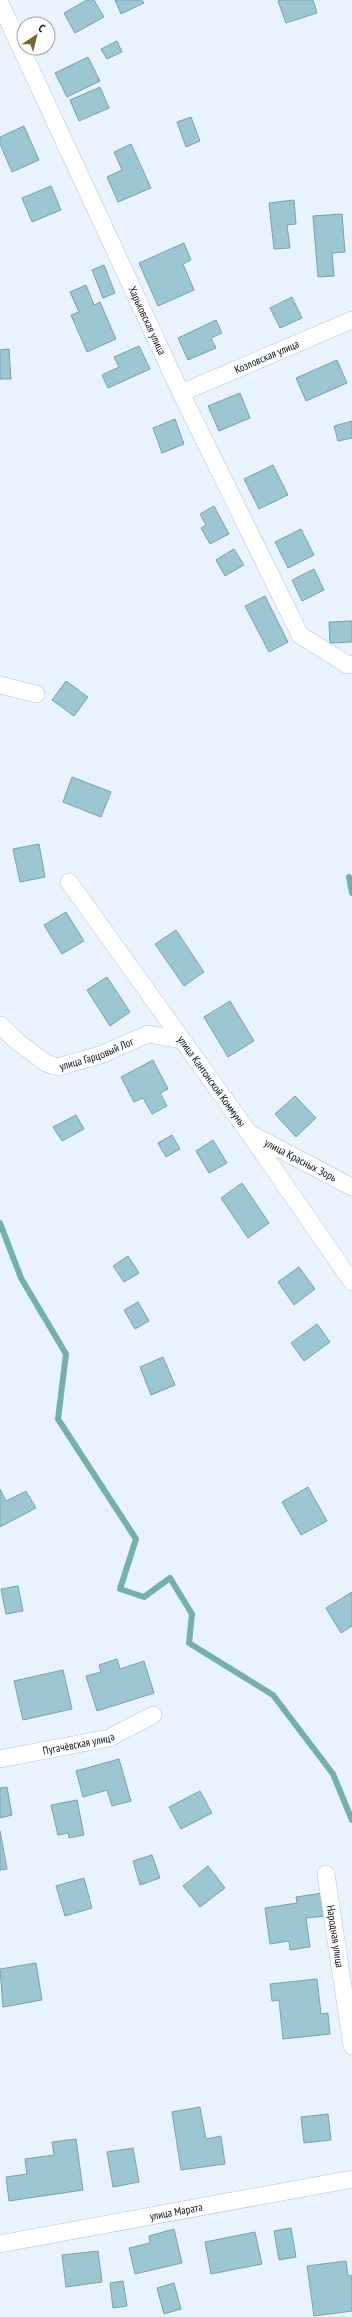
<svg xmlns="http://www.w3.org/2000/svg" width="352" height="2317" font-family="'PT Sans Narrow',sans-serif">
<rect width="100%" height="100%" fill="#e8f3fe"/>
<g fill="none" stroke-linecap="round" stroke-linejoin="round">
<g stroke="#74b1a8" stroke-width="6">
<path d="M349 877 352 893"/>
<path d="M0 1223 21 1278 66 1354 58 1419 136 1539 120 1589 144 1597 170 1578 192 1614 189 1643 273 1695 333 1774 352 1820"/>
</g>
</g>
<g fill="#9cc6d1" stroke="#79a2ad">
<path d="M87 0H94L104 17 75 33 64 13Z"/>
<path d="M115 0H142L144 3 121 14Z"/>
<path d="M281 0H313L317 13 286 23 278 1Z"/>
<path d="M117 41 122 52 107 59 101 49Z"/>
<path d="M88 57 100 81 67 97 55 73Z"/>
<path d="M100 87 109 108 79 121 70 100Z"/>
<path d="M191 117 200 141 186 147 177 122Z"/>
<path d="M24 126 39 160 12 172 0 144V137Z"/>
<path d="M131 144 151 188 118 202 107 177 122 170 114 152Z"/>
<path d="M51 186 61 210 32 222 22 198Z"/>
<path d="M294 200 296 224 287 225 290 248 274 249 269 203Z"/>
<path d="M342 214 345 252 332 253 334 276 318 277 313 216Z"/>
<path d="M184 243 191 260 183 264 194 290 158 306 139 263Z"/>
<path d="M104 265 115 293 103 298 92 270Z"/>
<path d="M86 285 94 305 100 302 116 339 87 352 71 315 79 312 70 292Z"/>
<path d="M292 297 302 318 280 328 270 308Z"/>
<path d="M216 320 222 333 211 338 216 348 188 360 178 338Z"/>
<path d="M139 346 150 369 108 388 102 375 119 367 114 357Z"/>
<path d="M9 349 11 379H0V350Z"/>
<path d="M337 360 347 383 306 401 296 378Z"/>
<path d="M240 393 250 418 219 431 208 406Z"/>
<path d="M175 419 184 444 162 453 153 428Z"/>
<path d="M352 421V438L338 441 334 426Z"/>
<path d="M273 465 288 495 259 509 244 479Z"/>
<path d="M214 506 229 534 210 544 201 528 206 525 200 514Z"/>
<path d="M301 529 314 555 288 568 275 542Z"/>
<path d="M234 549 244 565 225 576 216 560Z"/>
<path d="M314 569 324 590 302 601 292 580Z"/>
<path d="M265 596 288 642 269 652 245 606Z"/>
<path d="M352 621V642L330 643 329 622Z"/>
<path d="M66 681 88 697 74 716 52 700Z"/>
<path d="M72 777 111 792 101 817 63 802Z"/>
<path d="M39 844 45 877 20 882 13 849Z"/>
<path d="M66 912 84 941 62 954 44 925Z"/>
<path d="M176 930 204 972 184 986 155 944Z"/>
<path d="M107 977 130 1012 110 1026 87 990Z"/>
<path d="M230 1001 254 1041 228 1057 204 1017Z"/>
<path d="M153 1060 168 1089 160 1093 167 1106 152 1114 143 1098 134 1102 121 1077Z"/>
<path d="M295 1096 316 1118 296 1137 275 1114Z"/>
<path d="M76 1115 84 1129 62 1141 53 1127Z"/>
<path d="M172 1135 180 1149 166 1157 158 1143Z"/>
<path d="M213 1140 227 1163 209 1173 196 1151Z"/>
<path d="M242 1183 269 1223 248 1238 221 1198Z"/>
<path d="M128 1256 139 1273 124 1282 113 1266Z"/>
<path d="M299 1267 315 1289 294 1305 278 1282Z"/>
<path d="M138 1302 149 1321 135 1329 124 1310Z"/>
<path d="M317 1324 330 1342 304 1361 291 1343Z"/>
<path d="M163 1357 175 1385 151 1395 140 1367Z"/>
<path d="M308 1487 327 1521 301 1535 282 1502Z"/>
<path d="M0 1489 6 1501 26 1491 36 1508 0 1527Z"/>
<path d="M18 1586 23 1611 6 1614 1 1589Z"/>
<path d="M352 1592V1626L341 1633 326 1608Z"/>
<path d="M117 1659 120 1669 144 1661 154 1693 97 1711 86 1676 101 1672 99 1665Z"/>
<path d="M63 1670 72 1709 23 1720 14 1681Z"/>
<path d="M119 1759 131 1801 112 1806 107 1790 83 1797 76 1771Z"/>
<path d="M7 1787 12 1815 0 1818V1788Z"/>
<path d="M200 1791 212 1813 181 1829 169 1807Z"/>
<path d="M77 1800 84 1835 69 1838 68 1833 58 1835 51 1805Z"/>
<path d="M0 1831 7 1869 0 1870Z"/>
<path d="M152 1855 160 1878 140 1885 133 1861Z"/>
<path d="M208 1866 225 1888 200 1907 183 1886Z"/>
<path d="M84 1878 92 1908 65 1916 56 1886Z"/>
<path d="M322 1893 325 1916 306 1918 310 1947 290 1950 289 1941 270 1944 265 1908 297 1903 296 1897Z"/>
<path d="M36 1963 42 2000 3 2007 0 1969Z"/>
<path d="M317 1979 321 2014 328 2013 330 2034 283 2039 279 2000 272 2001 270 1984Z"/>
<path d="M200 2107 206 2139 221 2136 225 2164 181 2170 172 2112Z"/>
<path d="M328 2114 331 2140 304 2143 301 2117Z"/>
<path d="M76 2139 83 2190 9 2201 6 2177 27 2174 25 2159 54 2155 52 2142Z"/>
<path d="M133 2148 139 2182 113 2187 107 2152Z"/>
<path d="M291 2228 296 2257 279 2260 274 2231Z"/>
<path d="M174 2229 182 2263 135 2274 129 2248 150 2243 149 2236Z"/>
<path d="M255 2232 262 2264 211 2274 205 2242Z"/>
<path d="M98 2251 102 2282 66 2287 62 2255Z"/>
<path d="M346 2261 348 2276 352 2275V2311L314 2316 307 2266Z"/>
<path d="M123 2281 127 2306 113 2308 110 2283Z"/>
<path d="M174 2283 181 2309 164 2314 157 2288Z"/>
</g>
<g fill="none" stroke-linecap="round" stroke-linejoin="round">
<defs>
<g id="minor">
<path id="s1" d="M0 3 181 393 300 635 348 665 352 664"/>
<path id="s2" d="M181 393 352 320"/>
<path d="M0 685 36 694"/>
<path id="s3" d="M69 882 249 1133 352 1282"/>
<path id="s4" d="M0 1025 18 1042 46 1063 58 1067 100 1055 148 1034 181 1040"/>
<path id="s5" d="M251 1134 352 1187"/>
<path id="s6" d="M0 1759 109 1738 153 1715"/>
<path id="s7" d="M326 1874 352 2046"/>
<path id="s8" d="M0 2244 352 2179"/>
</g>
</defs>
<use href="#minor" stroke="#acc6e1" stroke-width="18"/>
<use href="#minor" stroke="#fff" stroke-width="17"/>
</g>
<g text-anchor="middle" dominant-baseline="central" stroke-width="3" stroke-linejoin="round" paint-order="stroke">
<g font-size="11" fill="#071019" stroke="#fff">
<text stroke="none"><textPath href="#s1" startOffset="350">Харьковская улица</textPath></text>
<text stroke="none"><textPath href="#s2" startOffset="93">Козловская улица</textPath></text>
<text stroke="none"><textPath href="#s4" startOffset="113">улица Гарцовый Лог</textPath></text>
<text stroke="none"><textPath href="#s3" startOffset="245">улица Кантонской Коммуны</textPath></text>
<text stroke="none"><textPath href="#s5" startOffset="56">улица Красных Зорь</textPath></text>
<text stroke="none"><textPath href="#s6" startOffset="80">Пугачёвская улица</textPath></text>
<text stroke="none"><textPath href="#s7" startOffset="63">Народная улица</textPath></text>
<text stroke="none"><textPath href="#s8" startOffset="179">улица Марата</textPath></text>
</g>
</g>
<g transform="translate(36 36) rotate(35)"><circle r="19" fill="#ffffff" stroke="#9c9fa3"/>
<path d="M0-3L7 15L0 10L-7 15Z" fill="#776232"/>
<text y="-6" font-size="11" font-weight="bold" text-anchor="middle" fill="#071019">С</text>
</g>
</svg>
